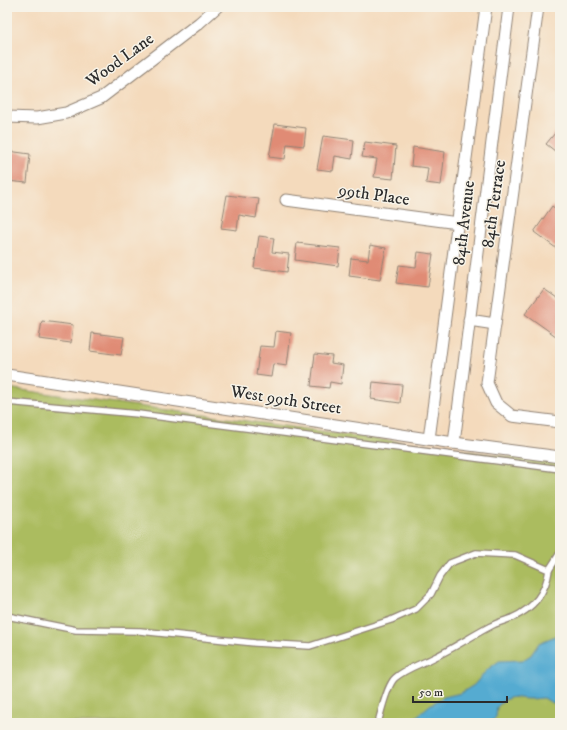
<svg xmlns="http://www.w3.org/2000/svg" width="567" height="730" font-family="'IM FELL DW Pica',serif">
<rect width="100%" height="100%" fill="#f7f3e8"/>
<filter id="ink" filterUnits="userSpaceOnUse"><feTurbulence type="fractalNoise" baseFrequency=".025" numOctaves="2"/><feDisplacementMap in="SourceGraphic" scale="8" xChannelSelector="R" yChannelSelector="G"/><feConvolveMatrix kernelMatrix="1 2 1 2 8 2 1 2 1" color-interpolation-filters="sRGB"/></filter>
<filter id="wash" filterUnits="userSpaceOnUse"><feTurbulence type="fractalNoise" baseFrequency=".012" numOctaves="4" result="noise"/><feDisplacementMap in="SourceGraphic" scale="16" xChannelSelector="R" yChannelSelector="G"/><feGaussianBlur stdDeviation="0.9" result="paint"/><feColorMatrix in="noise" values="0 0 0 0 0 0 0 0 0 0 0 0 0 0 0 0 0 1.4 0 .05"/><feComposite in="paint" operator="in"/></filter>
<g filter="url(#wash)">
<rect width="100%" height="100%" fill="#f4dabc"/>
<path fill="#abbc5f" stroke="#6b7445" d="M7 388 560 464V723H7Z"/>
<path fill="#55abd1" stroke="#406b7e" d="M560 634V703H552L544 698C540 698 535 699 530 699 513 699 512 692 497 707L496 717 490 723H412L416 717 430 705 444 697 461 693 474 685 487 670 499 661 523 660 531 655 539 643Z"/>
<g id="blocks">
<g fill="#e08b74">
<path d="M275 124 306 128 304 146 287 144 285 159 269 157Z"/>
<path d="M560 127V155L546 144Z"/>
<path d="M323 136 354 140 352 159 335 156 333 171 317 169Z"/>
<path d="M365 142 396 146 393 179 374 177 377 159 362 157Z"/>
<path d="M413 147 445 152 441 185 426 183 428 168 411 166Z"/>
<path d="M8 151 30 154 27 183 7 181Z"/>
<path d="M227 195 259 199 256 218 239 215 237 230 221 228Z"/>
<path d="M552 206 560 212V251L534 232Z"/>
<path d="M259 236 274 238 272 252 289 254 287 272 254 268Z"/>
<path d="M297 243 340 248 338 266 295 260Z"/>
<path d="M370 245 386 248 380 280 349 276 351 258 368 260Z"/>
<path d="M418 252 433 254 428 287 396 283 399 265 416 267Z"/>
<path d="M544 289 560 300V339L525 314Z"/>
<path d="M42 321 73 325 71 343 39 339Z"/>
<path d="M276 331 291 333 287 366 273 364 271 377 256 375 260 346 274 347Z"/>
<path d="M92 333 124 337 121 355 90 351Z"/>
<path d="M315 354 332 356 331 363 343 365 341 384 330 382 329 388 311 386Z"/>
<path d="M373 382 402 385 400 403 371 399Z"/>
</g>
</g>
</g>
<g filter="url(#ink)">
<use href="#blocks" fill-opacity="0" stroke="#908274" stroke-width="1"/>
<g fill="none" stroke-linecap="round" stroke-linejoin="round">
<defs>
<g id="service">
<path d="M7 402 138 414 560 469"/>
<path d="M7 616 76 630 140 631 255 643 310 646 391 620 416 609 431 594 440 576 450 563 476 553 515 555 549 570 560 553"/>
<path d="M378 723C381 712 387 685 395 678 405 669 421 664 433 658 452 649 470 637 489 627 496 623 504 621 512 618 532 609 546 593 549 570"/>
</g>
<g id="minor">
<path d="M538 7 487 383 496 403 512 416 560 422"/>
<path d="M7 117 37 118 66 113 101 98 199 23 217 7"/>
<path d="M286 200 458 223"/>
<path d="M469 320 495 324"/>
<path d="M7 375 454 443 560 457"/>
<path d="M429 439 486 7"/>
<path d="M454 443 509 7"/>
</g>
</defs>
<use href="#service" stroke="#908274" stroke-width="8"/>
<use href="#minor" stroke="#908274" stroke-width="13"/>
<use href="#service" stroke="#fff" stroke-width="5.5"/>
<use href="#minor" stroke="#fff" stroke-width="11"/>
</g>
</g>
<g text-anchor="middle" dominant-baseline="central" stroke-width="3" stroke-linejoin="round" paint-order="stroke">
<g font-size="17" fill="#2b2b2b" stroke="#f7f3e8">
<text transform="translate(120 60) rotate(-36)">Wood Lane</text>
<text transform="translate(374 195) rotate(8)">99th Place</text>
<text transform="translate(494 204) rotate(-82)">84th Terrace</text>
<text transform="translate(464 223) rotate(-83)">84th Avenue</text>
<text transform="translate(286 400) rotate(9)">West 99th Street</text>
</g>
</g>
<rect width="567" height="730" fill="none" stroke="#f7f3e8" stroke-width="24"/>
<path d="M413 696v6h94v-6" fill="none" stroke="#2b2b2b" stroke-width="2"/>
<text x="419" y="696" font-size="12" fill="#2b2b2b" stroke="#f7f3e8" stroke-width="3" paint-order="stroke">50 m</text>
</svg>
